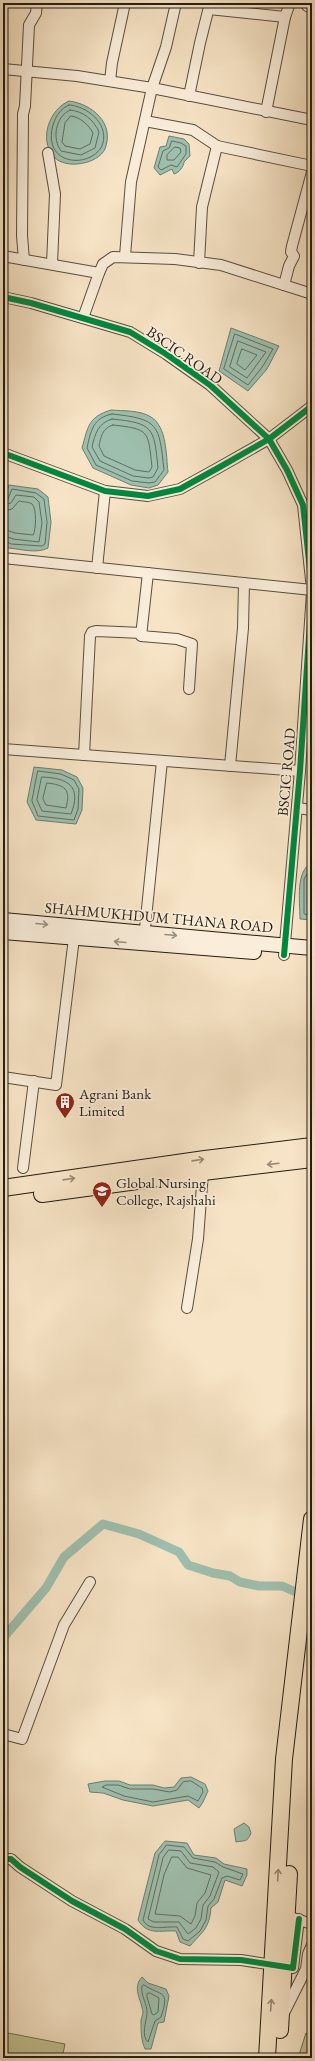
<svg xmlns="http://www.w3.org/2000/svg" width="315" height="2061" font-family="'EB Garamond',serif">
<rect width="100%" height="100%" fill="#f7e4c6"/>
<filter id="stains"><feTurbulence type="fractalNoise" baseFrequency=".005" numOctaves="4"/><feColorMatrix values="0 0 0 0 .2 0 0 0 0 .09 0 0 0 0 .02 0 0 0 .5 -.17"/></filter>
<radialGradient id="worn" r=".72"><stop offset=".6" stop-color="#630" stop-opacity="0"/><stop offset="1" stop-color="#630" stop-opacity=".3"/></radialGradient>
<g fill="#c1c392" stroke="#727052">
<path d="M3 2032 65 2044 62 2058H3Z"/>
<path d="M306 2033 312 2035V2058H298Z"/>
</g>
<g fill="#9ebfae" stroke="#6d7e70">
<path d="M69 101C92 104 115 123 105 149 98 164 66 170 54 157 38 139 50 109 69 101Z"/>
<path d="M169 136 184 139 189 144 190 156 184 162C184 166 179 173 174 174L172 169 160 175 154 168 160 147 166 146Z"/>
<path d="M231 328 279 346 267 369 248 391 219 371Z"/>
<path d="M111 410C123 411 140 410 151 417 167 427 166 455 168 472L158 485 149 488 131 485 93 468 82 448C88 427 88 417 111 410Z"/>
<path d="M9 485 38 489 48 497 51 522 48 548C37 554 21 549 8 548L3 542V502Z"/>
<path d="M34 767 62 770 77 777 83 788 82 810 76 824 36 820 27 802Z"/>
<path d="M312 862V920L300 919C300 901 295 872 312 862Z"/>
<path d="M191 1777 205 1784 208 1791 203 1802 199 1808 188 1800 153 1806 123 1800 103 1793 90 1792 88 1784 105 1781H119L130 1785H153L164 1788 174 1787 181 1778Z"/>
<path d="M244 1823 249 1827 251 1833C247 1843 245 1840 236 1842L234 1829Z"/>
<path d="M165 1841 187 1843 194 1855 216 1858 224 1864 247 1869V1875L242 1886 225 1880 218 1902 211 1908C209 1929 203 1931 190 1946L180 1942 176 1931C160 1930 148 1936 138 1920L155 1853Z"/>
<path d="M142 1977 148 1983 166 1989 169 1996 164 2022 158 2023 151 2049H145C141 2040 141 2031 141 2021 141 2018 143 2015 143 2012 141 1999 132 1988 142 1977Z"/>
</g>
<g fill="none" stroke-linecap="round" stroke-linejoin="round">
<g stroke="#606e60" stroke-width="1">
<path d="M69 105C87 106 108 123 103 143 95 169 41 168 53 125 56 116 60 109 69 105Z"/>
<path d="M70 110C83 111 94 120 99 132L95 148 81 155 61 151C52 139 55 117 70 110Z"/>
<path d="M71 116C80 117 89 125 93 133L90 144 80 149 65 146 62 142 65 123Z"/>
<path d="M172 141 181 143 186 146V154L177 167 171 165 161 170 158 167 163 151 169 148Z"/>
<path d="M175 147 180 148 181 152 174 160H167V155Z"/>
<path d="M235 334 273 349 263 366 248 385 224 369Z"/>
<path d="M238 341 266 352 247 378 230 367Z"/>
<path d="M242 349 257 355 245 370 237 364Z"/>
<path d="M112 414C159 419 159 424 164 470L155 482 149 483 132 481 96 465 87 448C91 430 93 418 112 414Z"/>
<path d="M112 419C154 423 154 428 158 468L153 477 149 478 133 476 100 461 92 447C95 434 98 423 112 419Z"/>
<path d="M113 425C150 429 148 431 152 467L149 472 135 470 104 456 99 446C101 437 102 428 113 425Z"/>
<path d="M3 500 8 499 12 489 36 493 44 499 47 522 45 544 42 546 11 544 3 540"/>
<path d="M3 505 11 503 16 495 34 497 39 502 42 523 39 542 13 539 3 535"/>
<path d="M3 511 12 509 19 501C23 502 30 502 32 504 37 508 36 531 33 535L15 533 3 529"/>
<path d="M38 771 61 774 74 780 79 789 78 809 74 820 38 816 32 801Z"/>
<path d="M42 777C68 778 82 786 71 814L42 811 37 800Z"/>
<path d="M47 783C65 785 71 789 66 808L46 805 43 799Z"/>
<path d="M312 866 304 879V914L312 916"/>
<path d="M191 1781 202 1788 203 1792 198 1801 188 1796 153 1802 124 1796 102 1787 106 1785H118L130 1789H153L170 1792 177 1790 183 1782Z"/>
<path d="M167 1845 184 1847 193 1858 215 1862 223 1867 243 1874 240 1880 227 1876 222 1878 214 1899 208 1906 206 1920 200 1931 188 1941 183 1939 177 1927C165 1926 149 1932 143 1920L159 1855Z"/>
<path d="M169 1850 181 1851 190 1863 213 1867 219 1872 210 1896 203 1905 201 1919 196 1928 188 1934 179 1922H154L148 1919 163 1858Z"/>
<path d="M172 1857H178L187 1868 211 1875 205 1893 197 1903 195 1916 191 1924 180 1916 155 1914 164 1875Z"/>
<path d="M144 1985C162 1997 170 1989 161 2017L155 2021 148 2042C141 2036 146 2022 147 2014 148 2004 140 1996 142 1986Z"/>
<path d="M150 1993 159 1998 158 2012 154 2015 152 2014 147 1997V1994Z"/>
</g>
<path stroke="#9ebfae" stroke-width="9" d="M3 1638 46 1588 64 1557 103 1524 139 1534 179 1552 188 1565 213 1573 230 1576 240 1582 259 1586H282L298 1593 312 1604"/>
<defs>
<g id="street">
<path d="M308 3 307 6 312 8"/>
<path d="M209 9 285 17"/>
<path d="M3 69 77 76 152 88 166 47 176 3"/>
<path d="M110 81 112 63 125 3"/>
<path d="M189 96 200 43 210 3"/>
<path d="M266 112 285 17 290 3"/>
<path d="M145 121 193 130 217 146"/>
<path d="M48 153 55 194 52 264"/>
<path d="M3 256 99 273"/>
<path d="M125 256 131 182 152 88 312 120"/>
<path d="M24 260 22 236 23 114 25 106 29 25 36 13 37 3"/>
<path d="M199 263 202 207 217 146 312 166"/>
<path d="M284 285 289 266 294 256 291 252 292 246 312 172"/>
<path d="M3 297 31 303 130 332 166 354 210 385 269 439 287 470 303 505 312 589"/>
<path d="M83 318 99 273 103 264 113 257 175 259 221 265 312 294"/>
<path d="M3 453 105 491 148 496 180 489 218 468 269 439 312 406"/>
<path d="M3 558 312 590"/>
<path d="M97 568 105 491"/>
<path d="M148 573 141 636 177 639 192 644 189 689"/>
<path d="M3 749 300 771"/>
<path d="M84 755 90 636 92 632 96 631 142 633"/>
<path d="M230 766 243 628 244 583"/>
<path d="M297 808 312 810"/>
<path d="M144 938 162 761"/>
<path d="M284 955 300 771 312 592"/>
<path d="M3 1077 56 1085 74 938"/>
<path d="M23 1168 34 1081"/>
<path d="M187 1308 198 1239 203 1172"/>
<path d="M3 1734 22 1739 64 1625 90 1582"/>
<path d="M3 1859H11L20 1867 72 1901 125 1929 156 1951 180 1959 241 1960 293 1968 299 1919"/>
<path d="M293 1918 312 1924"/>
<path d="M284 2013 306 1969 308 1954 312 1945"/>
</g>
<g id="secondary">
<path d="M3 920 312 948"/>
<path d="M3 932 254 952"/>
</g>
<g id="primary">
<path d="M3 1188 205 1159 312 1146"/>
<path d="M42 1194 203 1172 312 1159"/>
<path d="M280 2030 289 1874"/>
<path d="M267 2058 284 1759 312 1519"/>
</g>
</defs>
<use href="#street" stroke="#584e3f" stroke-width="12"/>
<use href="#secondary" stroke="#231c12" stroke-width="16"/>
<use href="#primary" stroke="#231c12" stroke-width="18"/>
<use href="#street" stroke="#faedda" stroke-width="10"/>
<use href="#secondary" stroke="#faedda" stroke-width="14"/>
<use href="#primary" stroke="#f7e4c6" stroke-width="16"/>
<defs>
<g id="cycleway">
<path d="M3 297 31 303 130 332 166 354 210 385 269 439 287 470 303 505 312 589"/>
<path d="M3 453 105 491 148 496 180 489 218 468 269 439 312 406"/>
<path d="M284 955 300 771 312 592"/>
<path d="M3 1859H11L20 1867 72 1901 125 1929 156 1951 180 1959 241 1960 293 1968 299 1919"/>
</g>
</defs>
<use href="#cycleway" stroke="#faedda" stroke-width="8"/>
<use href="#cycleway" stroke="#00873e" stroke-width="6"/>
</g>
<defs><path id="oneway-shaft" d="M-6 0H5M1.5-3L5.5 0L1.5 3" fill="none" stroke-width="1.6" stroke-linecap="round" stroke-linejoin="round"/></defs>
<g stroke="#998f80">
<use href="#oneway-shaft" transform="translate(42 924) rotate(5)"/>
<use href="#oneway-shaft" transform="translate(171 935) rotate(5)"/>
<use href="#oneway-shaft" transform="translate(120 942) rotate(-175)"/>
</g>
<g stroke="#988a75">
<use href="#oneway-shaft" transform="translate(198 1160) rotate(-8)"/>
<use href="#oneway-shaft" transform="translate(273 1164) rotate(173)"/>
<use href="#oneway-shaft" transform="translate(69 1179) rotate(-8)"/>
<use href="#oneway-shaft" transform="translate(278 1875) rotate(-87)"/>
<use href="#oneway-shaft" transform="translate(271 2005) rotate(-86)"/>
</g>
<defs>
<symbol id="building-pin" viewBox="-11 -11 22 30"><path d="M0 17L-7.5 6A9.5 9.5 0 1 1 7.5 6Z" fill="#8f2418" stroke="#faedda"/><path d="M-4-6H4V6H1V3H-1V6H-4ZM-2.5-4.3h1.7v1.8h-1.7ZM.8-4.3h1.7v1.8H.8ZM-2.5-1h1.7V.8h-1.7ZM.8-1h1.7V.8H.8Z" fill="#fff"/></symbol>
<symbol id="school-pin" viewBox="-11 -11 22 30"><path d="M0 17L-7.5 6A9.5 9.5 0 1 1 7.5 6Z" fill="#8f2418" stroke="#faedda"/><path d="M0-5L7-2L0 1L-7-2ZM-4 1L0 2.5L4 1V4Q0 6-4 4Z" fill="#fff"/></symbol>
</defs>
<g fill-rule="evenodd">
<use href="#building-pin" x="54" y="1091" width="22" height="30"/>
<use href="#school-pin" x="91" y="1180" width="22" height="30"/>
</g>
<g text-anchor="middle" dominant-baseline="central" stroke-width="3.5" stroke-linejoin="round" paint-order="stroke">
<g font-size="15" fill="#231c12" stroke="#faedda">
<text transform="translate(185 355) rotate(35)">BSCIC ROAD</text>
<text transform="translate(286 772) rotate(-85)">BSCIC ROAD</text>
<text transform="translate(159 917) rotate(5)">SHAHMUKHDUM THANA ROAD</text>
</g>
<g font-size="15" fill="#231c12" stroke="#faedda" text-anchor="start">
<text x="79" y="1093">Agrani Bank<tspan x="79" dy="17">Limited</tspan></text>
<text x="116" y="1182">Global Nursing<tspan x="116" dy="17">College, Rajshahi</tspan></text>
</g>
</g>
<rect width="315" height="2061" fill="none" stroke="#f7e4c6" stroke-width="16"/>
<rect x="4" y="4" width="307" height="2053" fill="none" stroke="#231c12" stroke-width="2"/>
<rect x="8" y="8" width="299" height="2045" fill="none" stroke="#231c12"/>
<rect width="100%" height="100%" filter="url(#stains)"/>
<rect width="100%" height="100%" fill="url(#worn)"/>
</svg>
